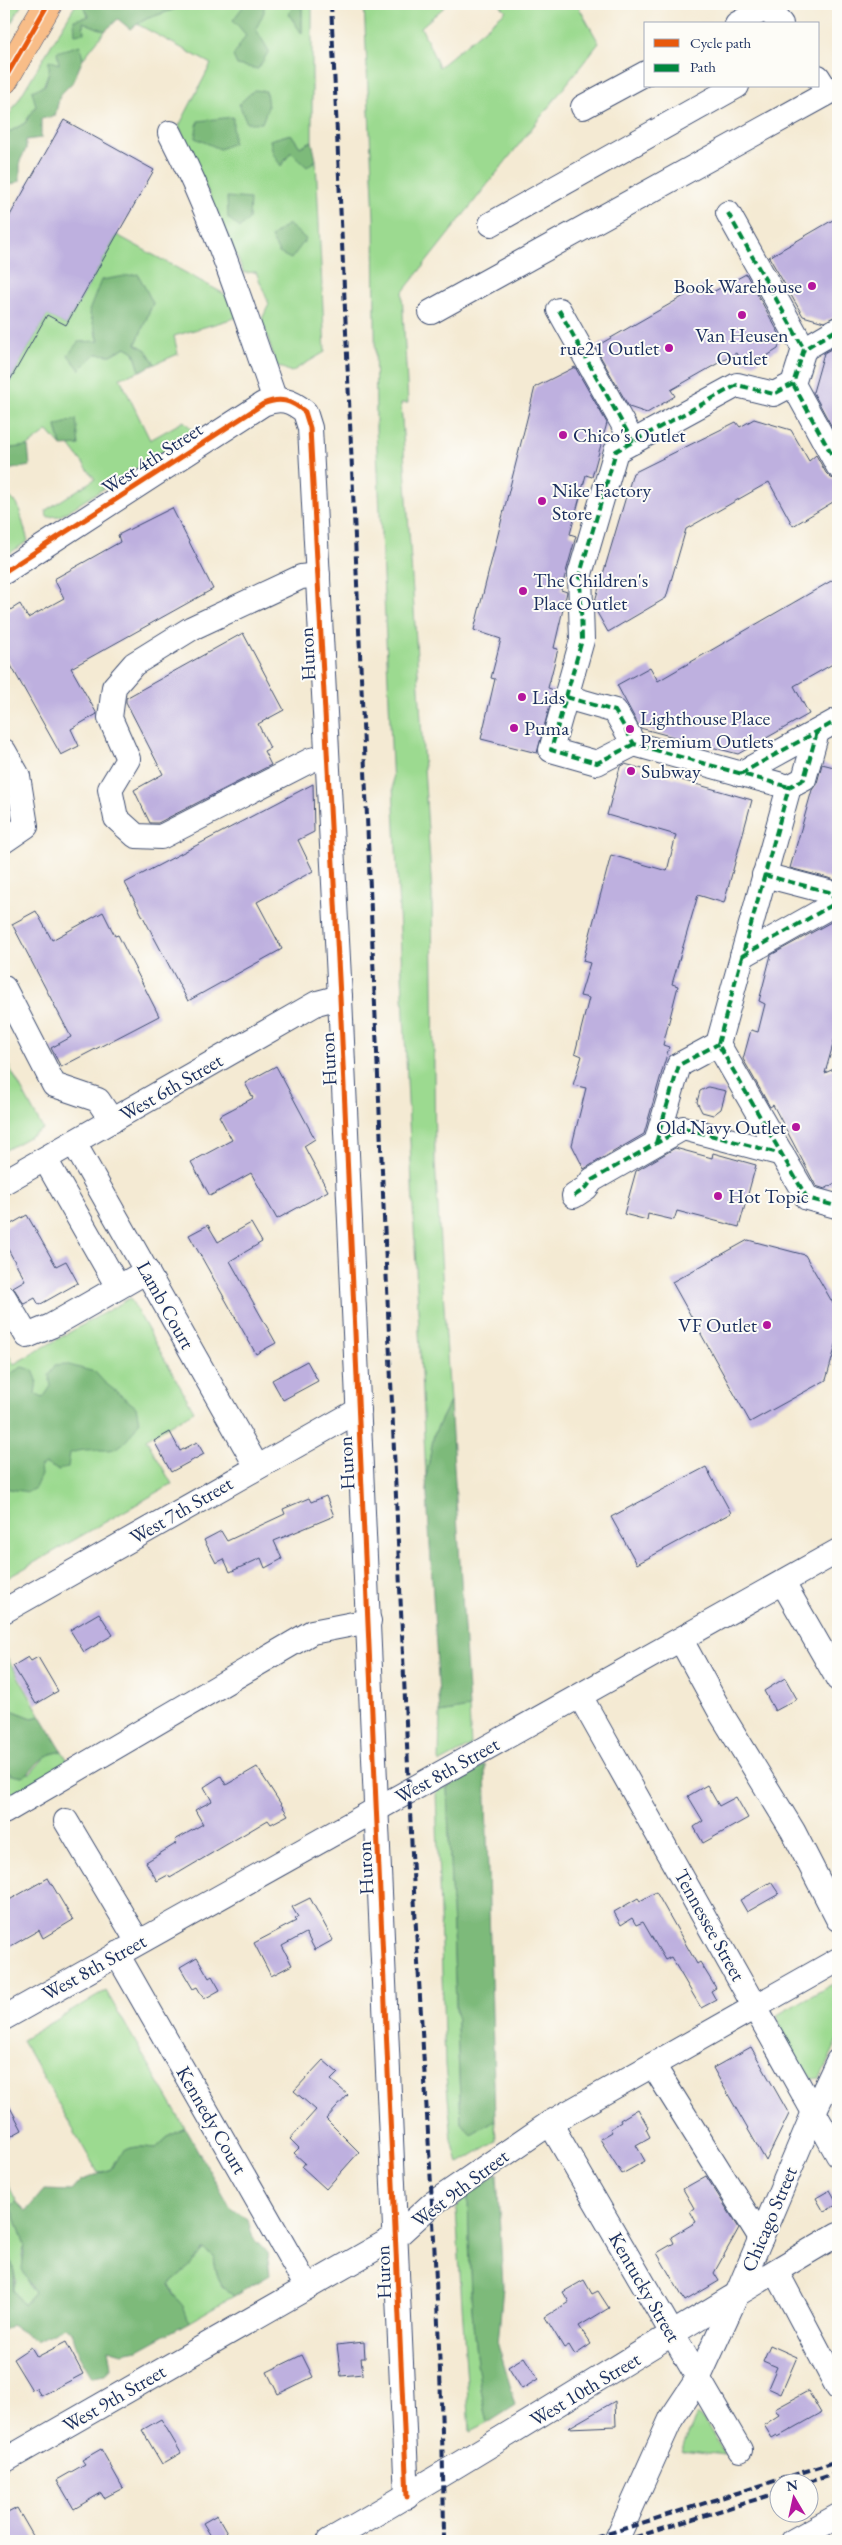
<svg xmlns="http://www.w3.org/2000/svg" width="842" height="2545" font-family="'EB Garamond',serif">
<rect width="100%" height="100%" fill="#fdfcf7"/>
<filter id="ink" filterUnits="userSpaceOnUse"><feTurbulence type="fractalNoise" baseFrequency=".02" numOctaves="2"/><feDisplacementMap in="SourceGraphic" scale="10" xChannelSelector="R" yChannelSelector="G"/><feConvolveMatrix kernelMatrix="1 2 1 2 8 2 1 2 1" color-interpolation-filters="sRGB"/></filter>
<filter id="wash" filterUnits="userSpaceOnUse"><feTurbulence type="fractalNoise" baseFrequency=".0096" numOctaves="4" result="noise"/><feDisplacementMap in="SourceGraphic" scale="20" xChannelSelector="R" yChannelSelector="G"/><feGaussianBlur stdDeviation="1.12" result="paint"/><feColorMatrix in="noise" values="0 0 0 0 0 0 0 0 0 0 0 0 0 0 0 0 0 1.4 0 .05"/><feComposite in="paint" operator="in"/></filter>
<g filter="url(#wash)">
<rect width="100%" height="100%" fill="#f4ead3"/>
<g fill="#9cda90" stroke="#5c8477">
<path d="M4 4H22L4 36Z"/>
<path d="M76 4H82L89 17 83 22 105 31 83 59 79 46 49 71 36 106 25 123 4 135V124Z"/>
<path d="M181 4H294L289 15 302 33V4H312V141L300 147 291 134 270 140 282 165 291 152 307 166 316 160 325 352 291 372 276 365 262 319 269 304 256 272 244 273 179 126 211 64 137 24 146 19 180 7Z"/>
<path d="M364 4H448L421 27 439 67 506 11 499 4H577L599 43 402 293 408 403H401L432 894 435 1161 450 1402 434 1434 426 1478 376 429 374 218Z"/>
<path d="M117 235 228 296 238 317 174 336 178 354 155 364 146 350 136 344 153 303 95 332 99 341 96 354 111 355 126 347 134 352 140 371 120 378 150 440 184 421 194 432 60 516 47 517 46 510 95 479 69 445H79L56 426 61 446 48 431 28 446 4 449V391L47 315 66 325Z"/>
<path d="M4 491 18 505 28 541 4 557Z"/>
<path d="M4 1057 43 1129 4 1151Z"/>
<path d="M130 1298 194 1411 146 1439 172 1484 4 1580V1347L14 1364Z"/>
<path d="M4 1652 41 1716 32 1718 14 1711 4 1715Z"/>
<path d="M469 1708 471 1746 439 1763 440 1713Z"/>
<path d="M62 1751 71 1766 4 1805V1770L11 1775 31 1773 47 1755Z"/>
<path d="M447 1787 461 2123 471 2134 495 2120 496 2141 458 2164 452 2140 445 2065 436 1792Z"/>
<path d="M838 1981V2040L820 2078 812 2079C796 2064 782 2036 777 2015Z"/>
<path d="M106 1991 185 2128 169 2136 156 2148C132 2146 123 2145 111 2169L98 2173 22 2040Z"/>
<path d="M4 2177 17 2202 11 2206 25 2245 22 2256 29 2286 34 2293 24 2305 13 2290 16 2280 11 2259 4 2249Z"/>
<path d="M468 2193C470 2270 470 2348 488 2423L470 2432 456 2209Z"/>
<path d="M204 2249 214 2257C216 2274 219 2286 234 2296L189 2322C183 2306 174 2298 169 2284L191 2265Z"/>
<path d="M697 2415 705 2421 725 2455 681 2450Z"/>
</g>
<g fill="#7dba7a" stroke="#4c746c">
<path d="M82 4H181V7L146 19 130 29 118 19 105 31 83 22 84 33 75 34 74 20 89 16Z"/>
<path d="M245 4H264V12L256 29 269 51 258 69 237 65 233 56 246 35 233 20Z"/>
<path d="M294 4H302V34L289 14Z"/>
<path d="M80 45 83 59 73 82 60 95 55 116 41 119V138L26 140V149L20 161V181L8 186 4 191 6 159 4 135 25 123 36 106 32 91 45 85 49 71V60L59 64 57 52Z"/>
<path d="M254 90 266 91 268 107 262 123H247L239 104Z"/>
<path d="M233 117V143L220 149 195 138 198 121Z"/>
<path d="M291 134 300 147 312 141 316 160 307 167 291 152 281 166 273 154 270 140Z"/>
<path d="M227 197 250 199 249 219 240 228 228 218Z"/>
<path d="M288 224 306 239 291 259 279 253 271 237Z"/>
<path d="M138 274 153 303 136 344 146 350 155 364 140 371 134 352 126 347 111 355 96 354 80 370 68 355 78 342 99 341 89 311 101 280Z"/>
<path d="M76 419 79 445 61 446 56 426Z"/>
<path d="M28 446 30 466 6 470 4 449Z"/>
<path d="M65 1364 95 1372 104 1382 136 1407 139 1422C113 1466 108 1442 70 1453L68 1467 58 1470 46 1464 40 1467 41 1475 35 1488 28 1492 4 1488V1377L22 1367 33 1370 37 1380 35 1394 43 1398 51 1386 49 1375 55 1365Z"/>
<path d="M450 1402 469 1708 440 1713 426 1478 434 1434Z"/>
<path d="M14 1711 32 1718 41 1716 62 1751C57 1753 51 1753 47 1756 30 1765 29 1787 4 1770V1715Z"/>
<path d="M485 1765 495 2120 471 2134 461 2123 447 1787Z"/>
<path d="M185 2128 230 2207 248 2220 253 2238 267 2253 270 2275 234 2296C219 2286 216 2274 214 2257L204 2249 191 2265 169 2284 172 2293 183 2306 189 2322 138 2350 122 2353 108 2349 111 2366 105 2375 92 2377 79 2355 72 2332 64 2327 37 2341 11 2325 4 2330V2249C13 2262 17 2275 13 2290L24 2305 34 2293 22 2269 25 2245 11 2206 17 2202 26 2211 44 2190 71 2191 80 2181 111 2169C123 2145 132 2146 156 2148L169 2136Z"/>
<path d="M497 2174 503 2286 498 2345 516 2405 488 2423C470 2348 470 2270 468 2193Z"/>
</g>
<g id="blocks">
<g fill="#beb0df">
<path d="M64 120 154 170 66 325 47 315 4 391V226Z"/>
<path d="M838 217V315L824 322 803 316 769 257Z"/>
<path d="M746 274 781 337 778 349 754 364 741 361 736 353 671 390 675 396 647 413 629 407 595 347 705 284 711 293Z"/>
<path d="M838 345V438L813 392 824 353Z"/>
<path d="M575 367 607 423 592 477 586 475 570 534 576 536 561 590 567 592 554 648 558 649 548 688 554 690 537 753 481 739 495 679 491 678 501 639 474 630 535 387Z"/>
<path d="M754 419 791 430 809 461 816 455 826 473 831 478 838 480V499L793 526 769 482 686 529 666 598 608 632 595 609V601L633 473 736 422 740 427Z"/>
<path d="M172 508 213 589 71 668 97 714 71 729 79 746 61 755 4 653V614L20 604 28 618 64 598 54 579 120 542 118 535Z"/>
<path d="M838 577V661L794 686 809 714 738 754 640 728 617 685 650 667 658 681Z"/>
<path d="M243 633 284 710 258 724 270 748 264 751 271 765 158 823H150L134 790 163 774 126 702V698Z"/>
<path d="M625 764 752 800 724 903 698 895 672 984 678 986 663 1045 669 1047 644 1134 584 1169 572 1145 586 1088 573 1085 582 1056 575 1053 589 998 580 996 590 963 583 961 611 855 667 871 676 835 607 815 620 767Z"/>
<path d="M822 764 838 768V882L832 879 790 868 812 790 817 783Z"/>
<path d="M313 784 314 832 298 840 313 871 257 902 282 949 188 1001 125 883Z"/>
<path d="M36 911 52 940 103 912 115 936 118 935 159 1016 61 1067 51 1048 71 1037 12 924Z"/>
<path d="M831 922 838 924V1027L825 1073 838 1067V1181L825 1189 816 1186 773 1105 770 1107 743 1059 751 1030 758 1032 765 1004 759 1001 771 955Z"/>
<path d="M276 1066 315 1139 304 1146 328 1191 277 1219 251 1173 210 1196 191 1162 232 1140 219 1116 253 1098 245 1083Z"/>
<path d="M708 1087 726 1091 721 1109 713 1115 702 1112 697 1102 700 1091Z"/>
<path d="M675 1148 712 1158 713 1153 756 1165 739 1227 677 1211 674 1220 648 1214 647 1220 624 1214 636 1171Z"/>
<path d="M27 1215 56 1266 66 1261 78 1283 39 1305 35 1298 24 1304 13 1287 25 1280 4 1242V1228Z"/>
<path d="M251 1223 262 1242 230 1261 276 1343 256 1354 189 1235 208 1225 218 1242Z"/>
<path d="M748 1240 805 1255 838 1312V1338L826 1380 750 1422 672 1282Z"/>
<path d="M307 1361 318 1381 283 1400 272 1380Z"/>
<path d="M170 1432 180 1451 197 1442 204 1454 171 1472 154 1441Z"/>
<path d="M706 1467 731 1513 637 1564 611 1517Z"/>
<path d="M326 1496 334 1516 274 1541 282 1559 265 1568 261 1558 230 1572 224 1559 216 1563 204 1540 221 1531 227 1541 285 1514 283 1509 309 1498 311 1502Z"/>
<path d="M99 1613 113 1635 84 1652 70 1630Z"/>
<path d="M28 1657 31 1661 38 1657 58 1691 36 1704 13 1666Z"/>
<path d="M785 1678 797 1699 775 1711 764 1691Z"/>
<path d="M257 1767 288 1815 271 1824 268 1820 170 1878 168 1875 157 1881 146 1862 177 1843 175 1840 203 1824 195 1810 212 1801 204 1787 221 1776 226 1785Z"/>
<path d="M707 1785 719 1806 736 1797 748 1818 703 1843 694 1827 703 1821 688 1796Z"/>
<path d="M48 1878 73 1920 43 1938 39 1930 4 1950V1903Z"/>
<path d="M771 1882 779 1894 747 1912 740 1900Z"/>
<path d="M656 1892 697 1964 700 1962 716 1988 711 1991 716 2000 701 2008 671 1957 665 1960 643 1922 636 1925 632 1918 621 1925 614 1912 638 1898 640 1901Z"/>
<path d="M310 1898 333 1940 315 1950 306 1933 282 1946 292 1965 271 1976 254 1943 296 1921 294 1919 298 1917 292 1907Z"/>
<path d="M197 1957 209 1978 212 1976 220 1990 204 1999 197 1987 193 1989 180 1967Z"/>
<path d="M751 2047 789 2114 766 2161 713 2068Z"/>
<path d="M323 2060 338 2073 331 2080 348 2095 326 2119 359 2152 326 2189 302 2167 305 2163 294 2153 299 2148 290 2139 316 2110 294 2091Z"/>
<path d="M4 2096 22 2130 4 2140Z"/>
<path d="M638 2109 648 2127 646 2129 650 2137 636 2145 645 2161 622 2174 600 2139 612 2132 610 2129 621 2122 620 2120Z"/>
<path d="M706 2176 739 2228 714 2273 719 2281 685 2301 657 2253 674 2243 671 2237 696 2222 690 2211 694 2208 683 2189Z"/>
<path d="M830 2190 838 2204 824 2212 816 2198Z"/>
<path d="M584 2280 592 2294 598 2291 609 2308 579 2326 591 2344 575 2355 569 2345 564 2348 545 2317 569 2302 563 2292Z"/>
<path d="M66 2342 83 2374 41 2396 36 2388 32 2390 13 2359 31 2347 37 2357Z"/>
<path d="M364 2342 365 2358H361L363 2374 341 2376 337 2345Z"/>
<path d="M770 2345 797 2357 781 2394 768 2388 777 2367 763 2361Z"/>
<path d="M302 2355 313 2377 278 2394 267 2372Z"/>
<path d="M524 2357 538 2379 522 2389 508 2367Z"/>
<path d="M808 2391 821 2413 778 2437 777 2435 772 2438 764 2425 779 2415 775 2409Z"/>
<path d="M615 2401 616 2426 568 2428Z"/>
<path d="M161 2419 181 2453 162 2464 142 2430Z"/>
<path d="M101 2449 123 2488 104 2498 101 2493 74 2509 57 2480 85 2464 82 2460Z"/>
<path d="M17 2508 36 2541H8L4 2533V2515Z"/>
<path d="M217 2515 232 2541H214L203 2523Z"/>
</g>
</g>
</g>
<g filter="url(#ink)">
<use href="#blocks" fill-opacity="0" stroke="#3c4b70" stroke-width="1"/>
<g fill="none" stroke-linecap="round" stroke-linejoin="round">
<defs>
<g id="minor">
<path d="M763 4 781 24"/>
<path d="M737 24 766 8"/>
<path d="M583 107 646 73"/>
<path d="M170 133C214 218 243 309 275 400"/>
<path d="M728 213 804 349"/>
<path d="M491 224 737 86"/>
<path d="M559 310 633 442"/>
<path d="M431 312 828 93 818 77"/>
<path d="M793 384 838 466"/>
<path d="M4 572 263 404C280 397 291 400 305 412L310 428 340 997 407 2497"/>
<path d="M318 575 301 577 192 628 134 664 114 687 110 718 128 759 110 789 116 818 136 836 161 837 311 760 327 756"/>
<path d="M566 697 615 711 634 744 789 787"/>
<path d="M817 732 804 779 789 787 718 1044 807 1198 836 1206"/>
<path d="M634 744 597 763 551 750 582 640 580 574 616 451 737 385 774 394 793 384 804 349 838 329"/>
<path d="M4 751 18 776 26 826 4 841"/>
<path d="M740 774 838 720"/>
<path d="M764 875 829 892 838 904"/>
<path d="M742 956 836 903"/>
<path d="M4 988 54 1085 98 1100 112 1121"/>
<path d="M74 1143 257 1467"/>
<path d="M656 1143 679 1065 718 1044"/>
<path d="M45 1159 118 1287"/>
<path d="M4 1182 317 1003 340 997"/>
<path d="M574 1196 586 1188 592 1180 683 1128 782 1154"/>
<path d="M4 1297 27 1336 51 1326 147 1271"/>
<path d="M783 1583 838 1679"/>
<path d="M4 1611 359 1410"/>
<path d="M681 1640 722 1715 793 1831 838 1919"/>
<path d="M580 1696 838 2155"/>
<path d="M4 1812 312 1632 369 1621"/>
<path d="M66 1821 138 1942"/>
<path d="M117 1954 307 2287"/>
<path d="M4 2018 838 1551"/>
<path d="M653 2065 761 2238"/>
<path d="M550 2123 740 2450"/>
<path d="M776 2271 838 2388"/>
<path d="M4 2461 397 2236 432 2204 550 2123 838 1960"/>
<path d="M329 2541C501 2442 667 2334 838 2234"/>
<path d="M616 2541 671 2419 699 2377 738 2292 814 2112 838 2061"/>
<path d="M793 2541 838 2516"/>
</g>
<path id="major" d="M4 80 48 4"/>
</defs>
<use href="#minor" stroke="#3c4b70" stroke-width="26"/>
<use href="#major" stroke="#3c4b70" stroke-width="29"/>
<use href="#minor" stroke="#fff" stroke-width="24"/>
<use href="#major" stroke="#f8bd88" stroke-width="28"/>
<g stroke="#1b2f5e" stroke-width="4" stroke-dasharray="8 4" stroke-linecap="butt">
<path d="M331 4C359 599 382 1194 409 1789 420 2040 442 2290 444 2541"/>
<path d="M808 2482 838 2473"/>
<path d="M585 2541 838 2461"/>
<path d="M623 2541 780 2492"/>
</g>
<g stroke="#00873e" stroke-width="4" stroke-dasharray="8 4" stroke-linecap="butt">
<path d="M728 213 804 349"/>
<path d="M559 310 633 442"/>
<path d="M793 384 838 466"/>
<path d="M566 697 615 711 634 744 789 787"/>
<path d="M817 732 804 779 789 787 718 1044 807 1198 836 1206"/>
<path d="M634 744 597 763 551 750 582 640 580 574 616 451 737 385 774 394 793 384 804 349 838 329"/>
<path d="M740 774 838 720"/>
<path d="M764 875 829 892 838 904"/>
<path d="M742 956 836 903"/>
<path d="M656 1143 679 1065 718 1044"/>
<path d="M574 1196 586 1188 592 1180 683 1128 782 1154"/>
</g>
<defs>
<g id="cycleway">
<path d="M4 80 48 4"/>
<path d="M4 572 263 404C280 397 291 400 305 412L310 428 340 997 407 2497"/>
</g>
</defs>
<use href="#cycleway" stroke="#fdfcf7" stroke-width="8"/>
<use href="#cycleway" stroke="#e8590c" stroke-width="5"/>
</g>
</g>
<g fill="#b5179e" stroke="#fdfcf7" stroke-width="2">
<circle cx="812" cy="286" r="5"/>
<circle cx="742" cy="315" r="5"/>
<circle cx="669" cy="348" r="5"/>
<circle cx="563" cy="435" r="5"/>
<circle cx="542" cy="501" r="5"/>
<circle cx="523" cy="591" r="5"/>
<circle cx="522" cy="697" r="5"/>
<circle cx="514" cy="728" r="5"/>
<circle cx="630" cy="729" r="5"/>
<circle cx="631" cy="771" r="5"/>
<circle cx="796" cy="1127" r="5"/>
<circle cx="718" cy="1196" r="5"/>
<circle cx="767" cy="1325" r="5"/>
</g>
<g text-anchor="middle" dominant-baseline="central" stroke-width="4" stroke-linejoin="round" paint-order="stroke">
<g font-size="20" fill="#1b2f5e" stroke="#fdfcf7" text-anchor="start">
<text x="802" y="286" text-anchor="end">Book Warehouse</text>
<text x="742" y="335" text-anchor="middle">Van Heusen<tspan x="742" dy="23">Outlet</tspan></text>
<text x="659" y="348" text-anchor="end">rue21 Outlet</text>
<text x="573" y="435">Chico's Outlet</text>
<text x="552" y="490">Nike Factory<tspan x="552" dy="23">Store</tspan></text>
<text x="533" y="580">The Children's<tspan x="533" dy="23">Place Outlet</tspan></text>
<text x="532" y="697">Lids</text>
<text x="640" y="718">Lighthouse Place<tspan x="640" dy="23">Premium Outlets</tspan></text>
<text x="524" y="728">Puma</text>
<text x="641" y="771">Subway</text>
<text x="786" y="1127" text-anchor="end">Old Navy Outlet</text>
<text x="728" y="1196">Hot Topic</text>
<text x="757" y="1325" text-anchor="end">VF Outlet</text>
</g>
<g font-size="20" fill="#1b2f5e" stroke="#fdfcf7">
<text transform="translate(152 458) rotate(-33)">West 4th Street</text>
<text transform="translate(307 654) rotate(-93)">Huron</text>
<text transform="translate(328 1059) rotate(-93)">Huron</text>
<text transform="translate(171 1087) rotate(-30)">West 6th Street</text>
<text transform="translate(166 1305) rotate(61)">Lamb Court</text>
<text transform="translate(346 1463) rotate(-93)">Huron</text>
<text transform="translate(181 1510) rotate(-30)">West 7th Street</text>
<text transform="translate(447 1770) rotate(-29)">West 8th Street</text>
<text transform="translate(365 1868) rotate(-93)">Huron</text>
<text transform="translate(710 1925) rotate(61)">Tennessee Street</text>
<text transform="translate(94 1967) rotate(-29)">West 8th Street</text>
<text transform="translate(212 2120) rotate(60)">Kennedy Court</text>
<text transform="translate(460 2188) rotate(-37)">West 9th Street</text>
<text transform="translate(769 2219) rotate(-67)">Chicago Street</text>
<text transform="translate(383 2272) rotate(-92)">Huron</text>
<text transform="translate(645 2287) rotate(60)">Kentucky Street</text>
<text transform="translate(585 2389) rotate(-31)">West 10th Street</text>
<text transform="translate(114 2398) rotate(-30)">West 9th Street</text>
</g>
</g>
<rect width="842" height="2545" fill="none" stroke="#fdfcf7" stroke-width="20"/>
<rect x="644" y="22" width="175" height="65" fill="#fdfcf7" stroke="#a3aaba"/>
<rect x="654" y="39" width="25" height="8" fill="#e8590c" stroke="#a3aaba"/>
<text x="690" y="48" font-size="15" fill="#1b2f5e">Cycle path</text>
<rect x="654" y="64" width="25" height="8" fill="#00873e" stroke="#a3aaba"/>
<text x="690" y="72" font-size="15" fill="#1b2f5e">Path</text>
<g transform="translate(794 2498) rotate(351)"><circle r="24" fill="#fdfcf7" stroke="#a3aaba"/>
<path d="M0-4L9 19L0 12L-9 19Z" fill="#b5179e"/>
<text y="-8" font-size="14" font-weight="bold" text-anchor="middle" fill="#1b2f5e">N</text>
</g>
</svg>
